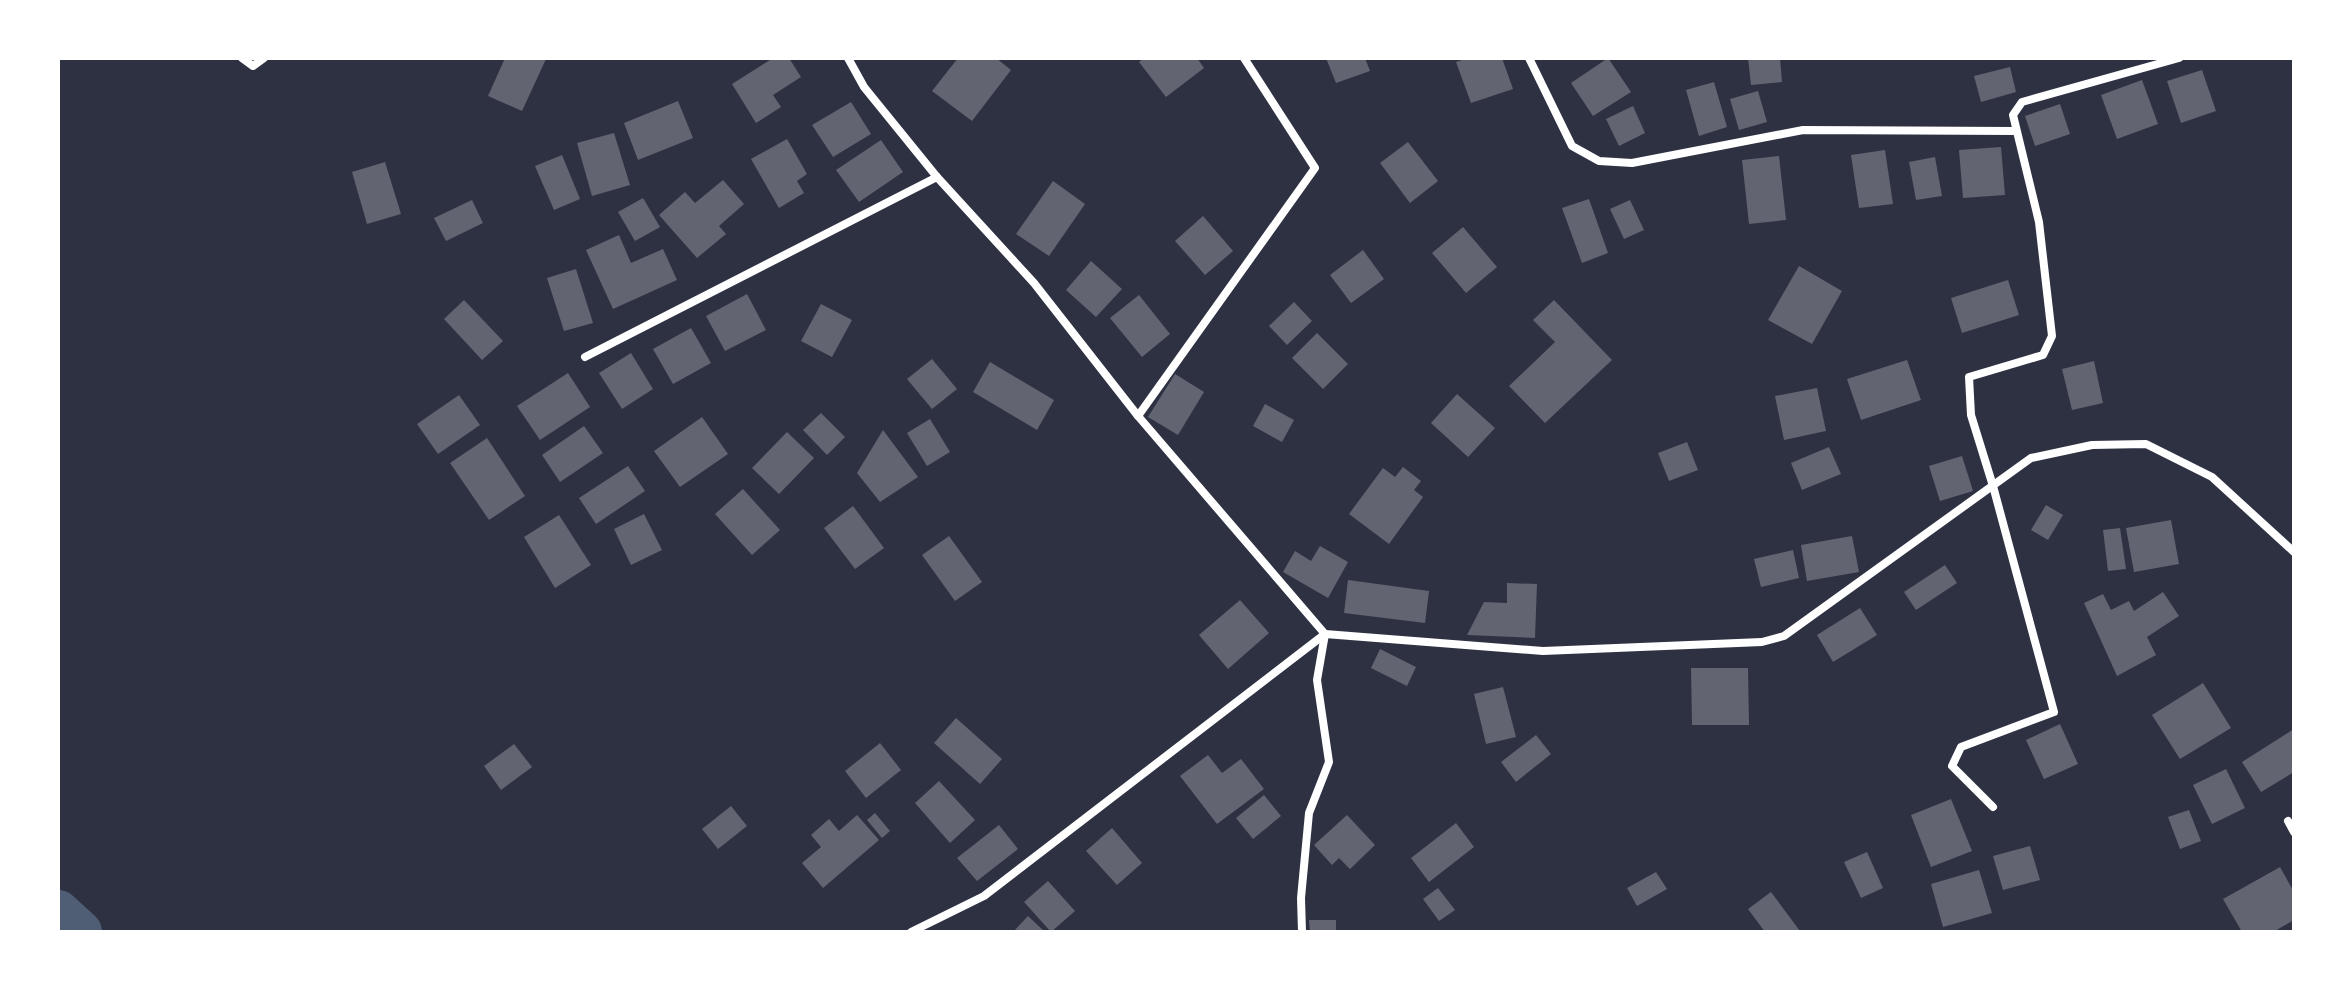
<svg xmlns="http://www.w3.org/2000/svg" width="2352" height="990" font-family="Lato,sans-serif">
<rect width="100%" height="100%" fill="#2d3142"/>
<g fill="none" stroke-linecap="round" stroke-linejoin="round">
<path stroke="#4f5d75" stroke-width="44" d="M58 912 80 932"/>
</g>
<g fill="#626471">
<path d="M505 58 546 59 522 111 488 96Z"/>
<path d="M773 58H789L801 77 773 95 781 107 756 123 732 84Z"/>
<path d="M958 58H996L1011 70 972 121 932 91Z"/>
<path d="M1144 58H1197L1204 68 1166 97 1139 62Z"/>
<path d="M1326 58H1365L1370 71 1336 83Z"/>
<path d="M1468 58H1502L1513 89 1471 103 1456 62Z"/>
<path d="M1608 58 1631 92 1593 116 1571 83Z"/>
<path d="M1748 58H1780L1782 82 1751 85Z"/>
<path d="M2010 67 2016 92 1981 102 1974 76Z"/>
<path d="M2202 70 2216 111 2181 123 2167 81Z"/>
<path d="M2142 80 2158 124 2117 139 2101 95Z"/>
<path d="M1714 82 1727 127 1699 136 1686 90Z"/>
<path d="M1758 91 1767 122 1739 130 1730 99Z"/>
<path d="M678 101 693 138 638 160 624 123Z"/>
<path d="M851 102 871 134 833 157 812 125Z"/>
<path d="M2060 104 2070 134 2035 146 2025 116Z"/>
<path d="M1633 106 1645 133 1619 146 1606 119Z"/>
<path d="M614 133 630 185 592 196 577 143Z"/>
<path d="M787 139 807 174 797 181 804 193 779 208 751 159Z"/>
<path d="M881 140 903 172 859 202 836 170Z"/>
<path d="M1408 142 1438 181 1410 203 1380 163Z"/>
<path d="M2001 147 2005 195 1963 198 1959 150Z"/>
<path d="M1885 150 1893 204 1859 208 1851 155Z"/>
<path d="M562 155 580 199 554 210 535 166Z"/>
<path d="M1779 156 1786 220 1749 224 1742 160Z"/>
<path d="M1935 157 1942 196 1916 200 1909 162Z"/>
<path d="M385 162 401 214 367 224 352 172Z"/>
<path d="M723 180 744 204 719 226 726 234 697 258 659 215 685 192 695 203Z"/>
<path d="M1053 181 1085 204 1049 256 1016 234Z"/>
<path d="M643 198 660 227 635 241 618 212Z"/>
<path d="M1589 199 1608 253 1582 263 1562 208Z"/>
<path d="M472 200 483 223 446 241 434 218Z"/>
<path d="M1630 200 1644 230 1624 239 1610 209Z"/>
<path d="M1203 216 1233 251 1205 275 1175 241Z"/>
<path d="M1463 227 1497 267 1466 293 1432 253Z"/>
<path d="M619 235 631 263 663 249 677 280 613 309 586 250Z"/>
<path d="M1363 250 1384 279 1351 303 1330 275Z"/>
<path d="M1091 261 1122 289 1096 317 1066 290Z"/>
<path d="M1799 266 1842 291 1812 344 1768 320Z"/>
<path d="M576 269 593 323 564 331 547 278Z"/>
<path d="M2008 280 2019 315 1962 333 1951 298Z"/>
<path d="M747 294 766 330 725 351 706 316Z"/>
<path d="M1139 295 1170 334 1142 357 1110 318Z"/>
<path d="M464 300 503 341 482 360 444 319Z"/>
<path d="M1554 300 1612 360 1545 423 1509 386 1555 342 1533 320Z"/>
<path d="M1294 302 1312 321 1287 345 1269 326Z"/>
<path d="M821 304 852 320 832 357 801 341Z"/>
<path d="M691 328 711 363 673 384 653 349Z"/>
<path d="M1317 333 1348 364 1323 389 1292 358Z"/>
<path d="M631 353 653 389 622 409 599 373Z"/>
<path d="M932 359 957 389 932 409 907 379Z"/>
<path d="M1907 360 1921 400 1861 420 1847 379Z"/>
<path d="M2094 361 2103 403 2072 410 2062 369Z"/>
<path d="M990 362 1054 400 1037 430 973 392Z"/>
<path d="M568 373 590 407 540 440 517 406Z"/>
<path d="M1175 374 1204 392 1178 435 1148 417Z"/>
<path d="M1817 388 1826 431 1784 440 1775 396Z"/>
<path d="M1457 394 1495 428 1468 457 1431 423Z"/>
<path d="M459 395 480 425 438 454 417 424Z"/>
<path d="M1265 404 1294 420 1282 442 1253 426Z"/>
<path d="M821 413 845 437 827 455 803 430Z"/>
<path d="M702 417 728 454 680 487 654 451Z"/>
<path d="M930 419 950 452 927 466 907 433Z"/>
<path d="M584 426 603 453 560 482 542 455Z"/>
<path d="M883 430 918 477 880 502 857 473Z"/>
<path d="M787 432 814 458 779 494 752 468Z"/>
<path d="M487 438 525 496 489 520 450 463Z"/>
<path d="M1687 442 1698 470 1669 481 1658 453Z"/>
<path d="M1829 447 1841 474 1802 490 1791 463Z"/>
<path d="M1962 456 1973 491 1940 501 1929 466Z"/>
<path d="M628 466 645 491 596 524 579 498Z"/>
<path d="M1403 467 1421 481 1414 490 1423 497 1389 544 1349 514 1383 468 1395 477Z"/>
<path d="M743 489 780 530 752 555 715 514Z"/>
<path d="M2046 505 2063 515 2048 540 2031 530Z"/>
<path d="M853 506 884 548 855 569 824 528Z"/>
<path d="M644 514 662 550 631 565 614 529Z"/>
<path d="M559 515 591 565 555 588 524 537Z"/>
<path d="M2171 520 2179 564 2134 572 2126 528Z"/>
<path d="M2120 528 2126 569 2108 571 2103 530Z"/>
<path d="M949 536 982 582 955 601 922 555Z"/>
<path d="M1852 536 1859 572 1807 581 1801 545Z"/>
<path d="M1320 546 1348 562 1328 598 1283 572 1295 551 1311 561Z"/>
<path d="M1793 550 1799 578 1761 587 1754 559Z"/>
<path d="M1945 565 1957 583 1916 610 1904 592Z"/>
<path d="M1348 580 1429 591 1425 623 1344 613Z"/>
<path d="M1507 583 1537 584 1535 638 1467 635 1484 602 1507 603Z"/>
<path d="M2163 592 2179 616 2147 637 2156 655 2117 676 2084 603 2103 594 2111 610 2129 601 2134 611Z"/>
<path d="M1240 600 1269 633 1228 669 1199 635Z"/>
<path d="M1860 608 1877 635 1833 662 1817 635Z"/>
<path d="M1380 649 1416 667 1407 686 1371 668Z"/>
<path d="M1691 668H1748L1749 725H1692Z"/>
<path d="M2203 683 2231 728 2180 759 2152 715Z"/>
<path d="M1503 687 1516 737 1486 744 1474 694Z"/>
<path d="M956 718 1002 759 980 784 934 743Z"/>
<path d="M2060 724 2078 764 2044 779 2026 740Z"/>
<path d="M2294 729V772L2261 792 2242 762Z"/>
<path d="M1536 735 1551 754 1516 782 1501 762Z"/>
<path d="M880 743 901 770 866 798 845 771Z"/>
<path d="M514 744 532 767 501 790 484 766Z"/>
<path d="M1208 755 1222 773 1241 759 1264 789 1217 824 1180 776Z"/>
<path d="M2226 769 2245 808 2212 824 2193 785Z"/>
<path d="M939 781 975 820 950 843 915 803Z"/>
<path d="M1264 795 1281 816 1253 839 1236 818Z"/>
<path d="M1951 799 1972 851 1931 867 1911 815Z"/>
<path d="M731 806 747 826 718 849 702 829Z"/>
<path d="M2189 810 2201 841 2180 849 2168 817Z"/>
<path d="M875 813 890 831 882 838 867 820Z"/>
<path d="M857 815 879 840 823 888 802 863 821 847 811 835 829 819 839 831Z"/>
<path d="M1347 815 1375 845 1350 869 1339 858 1332 865 1314 845Z"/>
<path d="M1456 823 1474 847 1429 882 1411 858Z"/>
<path d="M999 825 1018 849 977 881 957 858Z"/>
<path d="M1112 828 1142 863 1117 885 1086 851Z"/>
<path d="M2030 846 2040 880 2003 890 1993 856Z"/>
<path d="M1867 852 1883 888 1861 898 1844 862Z"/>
<path d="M2280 867 2294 892V920L2273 932H2242L2223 899Z"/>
<path d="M1979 870 1992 913 1943 927 1931 884Z"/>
<path d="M1656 872 1667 889 1637 906 1627 888Z"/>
<path d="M1048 881 1075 911 1051 932 1024 902Z"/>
<path d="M1438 888 1455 910 1439 921 1423 899Z"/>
<path d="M1771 892 1800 931 1798 932H1765L1748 909Z"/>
<path d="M1028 916 1045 932H1013Z"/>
<path d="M1309 920H1336V932H1310Z"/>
</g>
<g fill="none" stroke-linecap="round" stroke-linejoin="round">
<g stroke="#fff" stroke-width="8">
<path d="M242 58 253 66 264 58"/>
<path d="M848 58 864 87 937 177 1034 283 1138 416 1325 634 1317 680 1329 762 1309 813 1301 898 1302 932"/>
<path d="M1529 58 1572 146 1599 161 1632 163 1803 130 2015 131"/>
<path d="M585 357 937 177"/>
<path d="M1138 416 1315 168 1244 58"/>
<path d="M1993 807 1952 766 1961 747 2054 712 1993 486 1971 415 1969 377 2043 355 2052 336 2039 222 2013 115 2022 102 2179 58"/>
<path d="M2288 821 2294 832"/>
<path d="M911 932 984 896 1325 634 1543 651 1762 642 1784 636 2031 458 2092 445 2146 444 2212 477 2294 552"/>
</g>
</g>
<rect width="2352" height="990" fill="none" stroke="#ffffff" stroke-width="120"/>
</svg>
